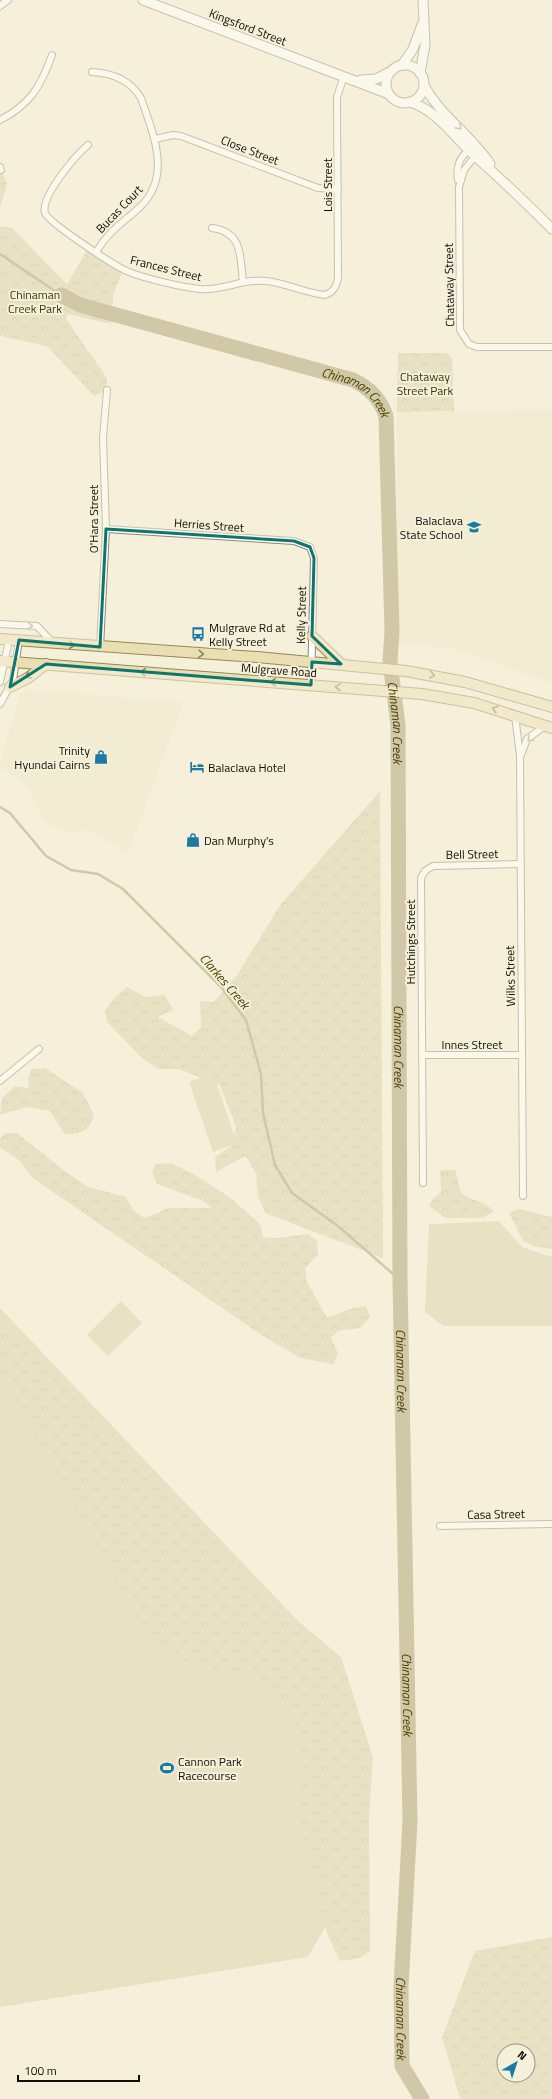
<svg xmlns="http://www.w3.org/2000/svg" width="552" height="2099" font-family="'Titillium Web',sans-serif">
<defs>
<pattern id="forest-crowns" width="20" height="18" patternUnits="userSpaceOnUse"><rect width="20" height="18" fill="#d9cfa9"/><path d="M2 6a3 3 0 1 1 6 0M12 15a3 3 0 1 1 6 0" fill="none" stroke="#b9b190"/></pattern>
</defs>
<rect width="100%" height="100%" fill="#f5f0da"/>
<g fill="#ede7c9">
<path d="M552 409V683L453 649 397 643V412Z"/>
<path d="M26 689 184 702 128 853 87 830 68 832 58 830 48 824 43 819 28 789 11 773 0 769 1 760 20 694Z"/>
</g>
<g fill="#d9cfa9">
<path d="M213 1073 237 1143 213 1152 189 1082Z"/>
<path d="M499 1221 522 1247 552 1257V1326H443L425 1312 429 1224Z"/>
<path d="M121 1301 142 1323 108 1356 87 1335Z"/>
<path d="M0 1308 321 1645 347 1890 308 1957 0 2007Z"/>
</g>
<g fill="url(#forest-crowns)" fill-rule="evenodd">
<path d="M1 170 7 184 0 207V171Z"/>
<path d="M0 226 12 228 67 284 89 247 123 269 113 296 111 324 68 314 66 319 107 378V390L94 396 47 346 0 336Z"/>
<path d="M398 353H446L452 358 454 411 397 412Z"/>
<path d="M380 791 383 1258 265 1213 258 1196 256 1174 246 1156 216 1172 215 1157 232 1145 236 1127 220 1085 178 1069H158L143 1059 107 1022 105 1010 115 997 127 987 145 997 165 995 173 1010 158 1017 192 1036 201 1027 200 1001 214 1002 237 975 281 904Z"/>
<path d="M45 1068 83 1093 94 1115C89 1133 80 1134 64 1134L50 1111 26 1107 0 1115 2 1098 15 1086 29 1088 28 1078 31 1069Z"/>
<path d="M5 1133H17L66 1172 88 1187 126 1197 133 1210 145 1218 158 1213 167 1208H212L203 1201 157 1184 152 1171 156 1164 170 1163 190 1172 211 1185 233 1200 260 1224 263 1237C279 1240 291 1235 308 1234L317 1241 318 1255 305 1268 307 1282 327 1318 350 1309 366 1306 370 1317 360 1328 338 1331 331 1338 338 1353 333 1364 300 1358 266 1338 31 1177 20 1161 0 1147V1138Z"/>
<path d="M440 1170H455L461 1193C472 1201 486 1202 494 1211L484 1218H445L429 1206 433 1199 441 1192Z"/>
<path d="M518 1209 552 1217V1249L534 1246 523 1241 509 1213Z"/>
<path d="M0 1319 270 1598 341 1657 373 1757 369 1817 370 1951 360 1958 340 1961 328 1936 317 1884 299 1827 301 1776 297 1730 285 1702 255 1676 203 1672 146 1634 0 1372Z"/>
<path d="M552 1937V2099H460L442 2037 475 1951ZM504 2051H528V2075H504Z"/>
</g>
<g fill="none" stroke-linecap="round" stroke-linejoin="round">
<g stroke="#a29768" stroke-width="2.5">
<path d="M0 254 61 295"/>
<path d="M0 807 10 813 46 856 71 870 98 874 123 889 221 987 246 1020 261 1074 263 1113 275 1165 292 1193 338 1226 400 1280"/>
</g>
<path stroke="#a29768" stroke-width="15" id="s1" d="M61 295 80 305 353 380C369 388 380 398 386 416L392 631 390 662 398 725 400 1280 410 1821 401 1987 402 2066 422 2099"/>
<defs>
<g id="street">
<path d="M0 6 8 0"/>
<path d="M92 72C113 73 130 80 141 98 153 134 172 175 141 206 122 224 111 228 96 252"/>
<path d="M0 120C30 105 41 86 52 55"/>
<path d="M155 139 173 135 181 136 318 188 338 189"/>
<path d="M88 145C76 155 40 197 45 213 49 223 116 267 129 272 147 279 181 287 200 289 223 291 244 278 266 281 286 283 305 293 325 295 334 292 337 286 338 277L337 97 344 76"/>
<path d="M476 155 464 170 459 187 460 330 469 344 477 347H552"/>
<path d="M0 167 1 170"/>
<path d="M458 180C456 168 459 155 472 149"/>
<path d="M212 228C243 232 240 256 243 282"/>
<path d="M106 529 294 541 310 547 314 558 311 685"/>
<path d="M0 624 37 626 53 643"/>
<path d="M100 647 106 529 103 438 107 390"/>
<path d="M0 682 9 640"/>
<path d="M0 704 13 680 19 640"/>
<path d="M515 715 520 756 523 1196"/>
<path d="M521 755 527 739 546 725"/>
<path d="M422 1055H522"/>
<path d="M0 1081 39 1049"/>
<path d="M423 1183 421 878 425 871 433 866 520 864"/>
<path d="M440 1526 552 1524"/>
</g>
<g id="secondary">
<path d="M143 0 389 94"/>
<path d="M402 65 413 49 422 25"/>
<circle cx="405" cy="84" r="19"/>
<path d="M420 73 425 45 423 0"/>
<path d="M361 80 376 79 390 72"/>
<path d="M424 85C440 116 471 135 490 164"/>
<path d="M410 102C437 110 455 138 476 157 502 180 527 204 552 229"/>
</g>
<g id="primary">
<path d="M312 636 341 664"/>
<path d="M0 639 257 657 406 671 465 682 552 707"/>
<path d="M0 661 422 694 474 703 552 728"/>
<path d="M10 687 28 678 46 664"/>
</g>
</defs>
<use href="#street" stroke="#8d8975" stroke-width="8"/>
<use href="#secondary" stroke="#8d8975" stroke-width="11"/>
<use href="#primary" stroke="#958856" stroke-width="12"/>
<use href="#street" stroke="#fff" stroke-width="6"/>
<use href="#secondary" stroke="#fff" stroke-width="9"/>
<use href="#primary" stroke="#eadfb3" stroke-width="10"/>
</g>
<defs><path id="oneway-chevron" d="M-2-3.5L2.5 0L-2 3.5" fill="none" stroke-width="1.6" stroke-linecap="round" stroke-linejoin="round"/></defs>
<g stroke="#9f9f9c">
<use href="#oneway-chevron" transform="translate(459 127) rotate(45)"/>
<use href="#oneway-chevron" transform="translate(30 626) rotate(6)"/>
<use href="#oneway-chevron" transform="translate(530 739) rotate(136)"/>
</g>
<g stroke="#888166">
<use href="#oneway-chevron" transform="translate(72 645) rotate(5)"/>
<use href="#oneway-chevron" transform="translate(201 654) rotate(4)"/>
<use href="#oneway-chevron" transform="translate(143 672) rotate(-175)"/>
<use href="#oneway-chevron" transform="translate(432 675) rotate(10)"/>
<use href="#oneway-chevron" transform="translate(28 676) rotate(150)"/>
<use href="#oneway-chevron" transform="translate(273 682) rotate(-176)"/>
<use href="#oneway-chevron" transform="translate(338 687) rotate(-176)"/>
<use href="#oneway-chevron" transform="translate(495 709) rotate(-163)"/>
</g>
<path d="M0 0H552V2099H0ZM106 529 294 541 310 547 314 558 312 636 341 664 312 662 311 685 46 664 10 687 19 640 100 647Z" fill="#f5f0da" fill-opacity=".55" fill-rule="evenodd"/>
<path fill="none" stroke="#0f766e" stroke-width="3" stroke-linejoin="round" d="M106 529 294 541 310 547 314 558 312 636 341 664 312 662 311 685 46 664 10 687 19 640 100 647Z"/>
<defs>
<symbol id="school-bare" viewBox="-9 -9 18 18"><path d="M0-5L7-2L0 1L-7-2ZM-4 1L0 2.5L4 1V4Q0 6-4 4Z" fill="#1b79a6" stroke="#f5f0da" stroke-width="2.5" paint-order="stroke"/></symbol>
<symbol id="bus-bare" viewBox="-9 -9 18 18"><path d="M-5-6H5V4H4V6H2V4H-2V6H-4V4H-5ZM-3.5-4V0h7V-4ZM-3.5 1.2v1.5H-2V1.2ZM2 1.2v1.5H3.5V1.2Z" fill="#1b79a6" stroke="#f5f0da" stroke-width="2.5" paint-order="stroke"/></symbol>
<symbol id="shop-bare" viewBox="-9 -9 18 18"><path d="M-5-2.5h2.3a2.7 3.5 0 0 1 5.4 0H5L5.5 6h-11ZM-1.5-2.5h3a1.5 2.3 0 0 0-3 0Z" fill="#1b79a6" stroke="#f5f0da" stroke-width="2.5" paint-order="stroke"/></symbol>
<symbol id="hotel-bare" viewBox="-9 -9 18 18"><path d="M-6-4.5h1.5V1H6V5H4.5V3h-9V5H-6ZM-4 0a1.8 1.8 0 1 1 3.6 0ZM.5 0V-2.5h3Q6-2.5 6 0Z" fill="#1b79a6" stroke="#f5f0da" stroke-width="2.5" paint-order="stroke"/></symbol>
<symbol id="stadium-bare" viewBox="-9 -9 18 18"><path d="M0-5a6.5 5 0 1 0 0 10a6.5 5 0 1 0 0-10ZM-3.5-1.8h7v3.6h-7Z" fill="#1b79a6" stroke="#f5f0da" stroke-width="2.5" paint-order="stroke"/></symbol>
</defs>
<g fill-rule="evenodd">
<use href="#school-bare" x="464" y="517" width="20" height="20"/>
<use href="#bus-bare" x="188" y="624" width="20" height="20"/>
<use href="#shop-bare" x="91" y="747" width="20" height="20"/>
<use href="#hotel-bare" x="187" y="757" width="20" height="20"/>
<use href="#shop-bare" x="183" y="830" width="20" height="20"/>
<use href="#stadium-bare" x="157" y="1758" width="20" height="20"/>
</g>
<g text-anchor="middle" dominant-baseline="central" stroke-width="4" stroke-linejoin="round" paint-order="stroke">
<g font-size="12" fill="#100e07" stroke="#f5f0da">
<text transform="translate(248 27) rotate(21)">Kingsford Street</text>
<text transform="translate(250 150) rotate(21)">Close Street</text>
<text transform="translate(327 185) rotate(-90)">Lois Street</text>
<text transform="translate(119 209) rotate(-46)">Bucas Court</text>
<text transform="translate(166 268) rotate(14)">Frances Street</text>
<text transform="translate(449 285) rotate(-91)">Chataway Street</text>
<text transform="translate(93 519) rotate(-90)">O'Hara Street</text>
<text transform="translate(209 525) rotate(4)">Herries Street</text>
<text transform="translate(301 615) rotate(-89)">Kelly Street</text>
<text transform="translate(279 670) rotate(4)">Mulgrave Road</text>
<text transform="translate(472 854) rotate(-1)">Bell Street</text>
<text transform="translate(410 942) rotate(-90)">Hutchings Street</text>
<text transform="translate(510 976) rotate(-91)">Wilks Street</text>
<text x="472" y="1044">Innes Street</text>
<text transform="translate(496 1514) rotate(-1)">Casa Street</text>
</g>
<g font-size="12" fill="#3d350d" stroke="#f5f0da">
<text x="35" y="294">Chinaman<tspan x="35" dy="14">Creek Park</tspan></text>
<text x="425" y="376">Chataway<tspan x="425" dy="14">Street Park</tspan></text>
</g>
<g font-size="12" fill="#100e07" stroke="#f5f0da" text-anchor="start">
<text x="463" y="520" text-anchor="end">Balaclava<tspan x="463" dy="14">State School</tspan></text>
<text x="209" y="627">Mulgrave Rd at<tspan x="209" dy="14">Kelly Street</tspan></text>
<text x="90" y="750" text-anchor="end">Trinity<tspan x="90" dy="14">Hyundai Cairns</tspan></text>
<text x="208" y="767">Balaclava Hotel</text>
<text x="204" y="840">Dan Murphy's</text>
<text x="178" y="1761">Cannon Park<tspan x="178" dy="14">Racecourse</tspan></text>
</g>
<g font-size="13" font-style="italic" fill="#4d4001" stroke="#f5f0da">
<text stroke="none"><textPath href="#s1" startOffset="314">Chinaman Creek</textPath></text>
<text stroke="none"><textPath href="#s1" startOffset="662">Chinaman Creek</textPath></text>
<text transform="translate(225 981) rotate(49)">Clarkes Creek</text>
<text stroke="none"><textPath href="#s1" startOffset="986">Chinaman Creek</textPath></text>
<text stroke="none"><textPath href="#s1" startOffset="1310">Chinaman Creek</textPath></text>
<text stroke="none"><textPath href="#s1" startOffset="1634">Chinaman Creek</textPath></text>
<text stroke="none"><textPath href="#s1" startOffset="1958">Chinaman Creek</textPath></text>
</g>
</g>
<g transform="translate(516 2063) rotate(39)"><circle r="19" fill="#f5f0da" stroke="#999686"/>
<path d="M0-3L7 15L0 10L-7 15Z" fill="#1b79a6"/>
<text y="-6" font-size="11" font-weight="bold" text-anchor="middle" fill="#100e07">N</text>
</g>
<path d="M18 2075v6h121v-6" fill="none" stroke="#100e07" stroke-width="2"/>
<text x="24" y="2075" font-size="12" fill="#100e07" stroke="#f5f0da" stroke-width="3" paint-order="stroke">100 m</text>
</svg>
